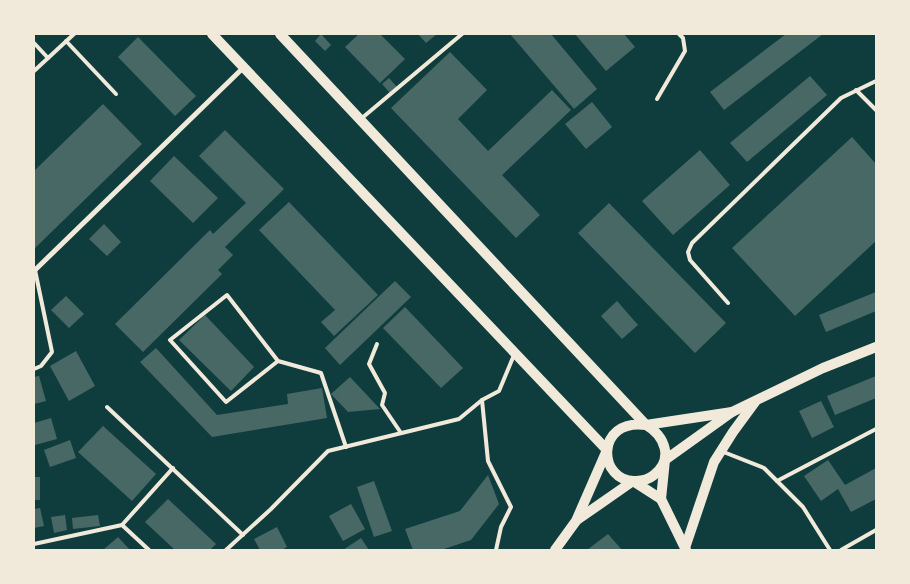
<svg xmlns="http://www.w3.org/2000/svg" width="910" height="584" font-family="'Source Sans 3',sans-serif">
<rect width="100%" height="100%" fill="#0f3d3e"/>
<g fill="#486865">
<path d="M321 34 331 45 325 51 315 41Z"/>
<path d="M359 34H380L405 59 380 83 345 47Z"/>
<path d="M418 34H437L426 43Z"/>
<path d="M510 34H551L597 89 574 109Z"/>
<path d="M575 34H624L635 47 606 71Z"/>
<path d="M786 34H823L724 110 710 92Z"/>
<path d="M138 37 196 96 175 116 118 57Z"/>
<path d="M450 52 487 90 458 119 488 151 552 90 571 110 502 175 540 215 516 238 391 108Z"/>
<path d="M810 76 827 95 747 162 730 143Z"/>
<path d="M389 78 397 87 390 93 382 84Z"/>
<path d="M592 102 612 127 586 149 565 124Z"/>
<path d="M103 104 142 144 34 249V171Z"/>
<path d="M225 130 284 189 225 247 233 255 218 270 222 274 143 352 115 324 210 230 213 234 246 203 199 156Z"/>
<path d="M852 137 876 164V241L795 316 732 248Z"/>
<path d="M700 150 730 185 673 235 642 201Z"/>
<path d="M174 156 218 198 193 223 150 181Z"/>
<path d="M289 202 378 295 334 336 321 322 335 310 259 230Z"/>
<path d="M609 203 726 323 695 353 578 233Z"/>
<path d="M104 224 121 242 107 256 89 239Z"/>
<path d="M395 281 411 297 340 365 325 348Z"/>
<path d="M876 292V311L826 332 819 315Z"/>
<path d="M66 296 84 314 69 328 51 310Z"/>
<path d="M617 301 638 325 622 339 601 316Z"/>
<path d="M405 307 463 368 441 388 383 328Z"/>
<path d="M205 315 254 367 231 391 179 340Z"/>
<path d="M156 348 217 415 288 404 287 394 322 388 327 418 212 437 140 362Z"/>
<path d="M76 351 95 386 69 401 50 366Z"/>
<path d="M39 376 46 401 34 404V377Z"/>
<path d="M876 376V398L835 415 827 396Z"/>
<path d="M350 377 380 409 348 412 331 394Z"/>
<path d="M821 401 834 427 812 438 799 411Z"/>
<path d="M51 418 57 439 35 445 34 423Z"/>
<path d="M103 426 156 474 132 501 78 452Z"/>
<path d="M70 440 76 458 50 467 44 450Z"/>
<path d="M828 460 845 485 876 468V499L851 512 838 489 821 501 804 476Z"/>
<path d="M488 475 499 504 471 540 441 550H413L405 529 460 511Z"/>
<rect x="34" y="477" width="6" height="23"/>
<path d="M374 481 392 531 374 537 357 487Z"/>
<path d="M168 499 216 544 210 550H175L145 522Z"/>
<path d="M351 504 365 529 343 541 329 516Z"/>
<path d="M40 508 44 526 34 528V509Z"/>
<path d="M65 515 67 530 54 533 51 517Z"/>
<path d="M98 515 100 526 73 529 72 518Z"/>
<path d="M277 527 287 547 281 550H260L254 539Z"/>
<path d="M608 534 622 550H587Z"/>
<path d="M118 537 130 550H103Z"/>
<path d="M361 538 369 550H343Z"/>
</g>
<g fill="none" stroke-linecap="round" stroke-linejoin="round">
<g stroke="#f1e9da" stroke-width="4">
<path d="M66 41 116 94"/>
<path d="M34 43 48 58"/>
<path d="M34 71 74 34"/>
<path d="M856 90 876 110"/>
<path d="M657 99 685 51 683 38 679 34"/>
<path d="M362 118 462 34"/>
<path d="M728 303 690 260 688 252 692 243 841 98 876 81"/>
<path d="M377 344 369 364 385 393 382 405 401 433"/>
<path d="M278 361 226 402 170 340 227 295 278 361 321 373 346 447"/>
<path d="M34 369 41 366 52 352 35 270"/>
<path d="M107 407 243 535"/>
<path d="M721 451 764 468 803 507 830 550"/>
<path d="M777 481 876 429"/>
<path d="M122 525 173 468"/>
<path d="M34 544 122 525 149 550"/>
<path d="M226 550 271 509 328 451 459 419 482 400"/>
<path d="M496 550 501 527 511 507 488 461 482 400 499 391 514 355"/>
<path d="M841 550 876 530"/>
</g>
<path stroke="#f1e9da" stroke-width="5" d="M34 271 243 68"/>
<g stroke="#f1e9da" stroke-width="10">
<path d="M212 34 607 450 576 521 555 550"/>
<path d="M280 34 646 425C665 436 674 459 654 475 649 479 643 481 636 481 598 483 594 418 646 425L732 412"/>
<path d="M661 499 665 460 732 412 823 368 876 347"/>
<path d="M577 520 633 481 661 499 686 550"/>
<path d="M685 548 714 462 733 432 755 402"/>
</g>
</g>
<rect width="910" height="584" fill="none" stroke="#f1e9da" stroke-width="70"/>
</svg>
